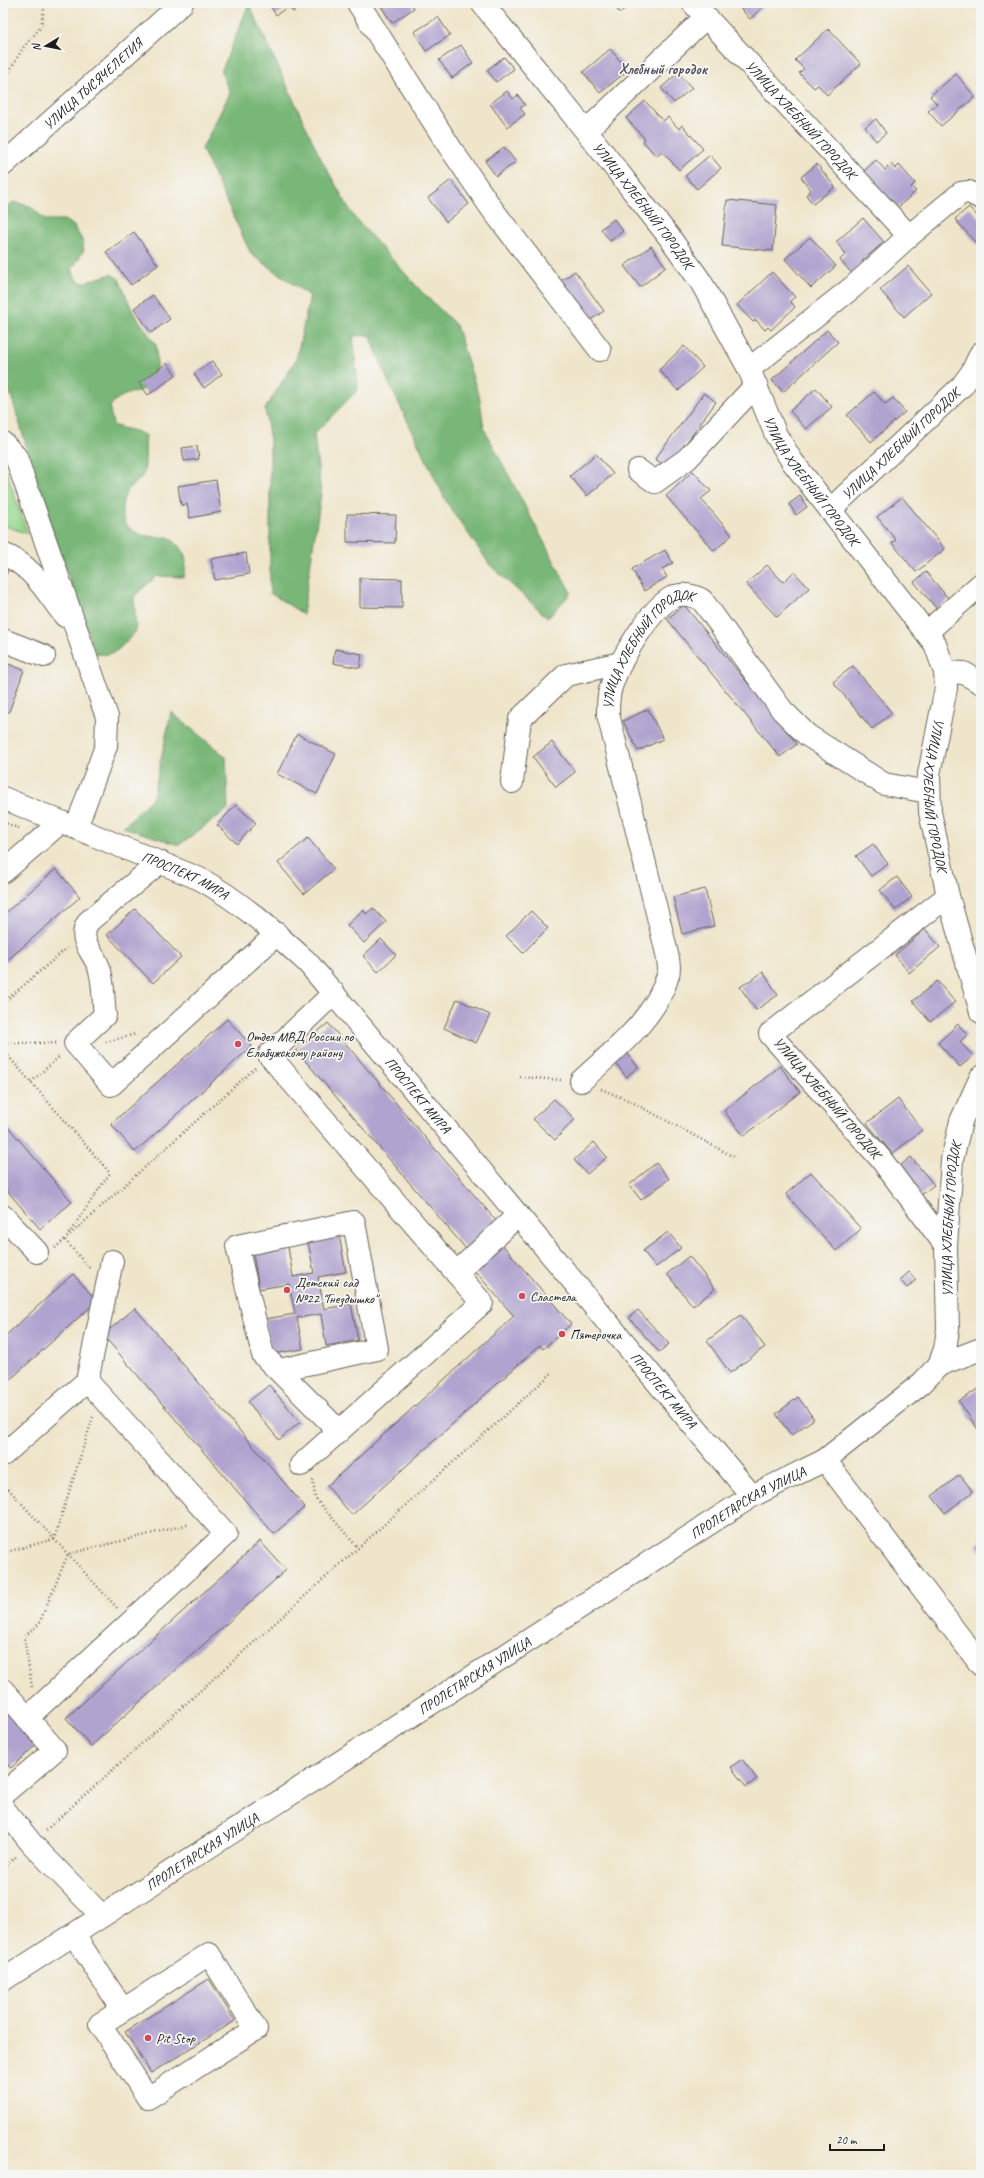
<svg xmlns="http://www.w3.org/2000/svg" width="984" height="2178" font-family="Caveat,sans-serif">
<rect width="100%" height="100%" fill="#f6f6f2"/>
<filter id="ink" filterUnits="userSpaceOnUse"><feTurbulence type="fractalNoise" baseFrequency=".025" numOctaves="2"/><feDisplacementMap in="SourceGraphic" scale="8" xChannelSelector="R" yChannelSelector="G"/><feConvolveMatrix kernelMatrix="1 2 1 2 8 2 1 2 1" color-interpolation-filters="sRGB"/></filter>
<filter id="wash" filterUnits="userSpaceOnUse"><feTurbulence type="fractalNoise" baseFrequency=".012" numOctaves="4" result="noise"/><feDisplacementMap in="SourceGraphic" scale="16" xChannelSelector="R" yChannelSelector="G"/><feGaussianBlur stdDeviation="0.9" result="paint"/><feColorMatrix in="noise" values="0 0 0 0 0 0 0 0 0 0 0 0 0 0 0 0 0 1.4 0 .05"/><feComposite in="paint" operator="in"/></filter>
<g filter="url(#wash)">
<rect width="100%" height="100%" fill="#efe5ca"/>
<path fill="#97d68d" stroke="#5a7954" d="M6 471 28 534 3 525V478Z"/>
<g fill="#79b778" stroke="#4a6a4a">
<path d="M249 4 321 159 354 217 421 291 456 325 480 400 484 429 571 593 548 618 490 565 447 503 389 383 370 335 353 336 358 390 314 434 321 494 303 614 270 593V441L265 409 296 360 310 296 251 254 202 149 230 93 221 72Z"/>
<path d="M14 202 30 206 45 220H64L74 226 82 240 84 250 72 269 76 280 83 283 111 274 119 279 133 312 156 345 157 366 145 389C135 392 112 396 110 409 110 414 113 420 113 425 125 430 135 429 146 436 144 447 147 466 143 474 140 481 134 483 129 489 124 494 123 501 122 507 120 535 148 538 169 537 186 551 188 555 184 577L157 576 134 596 136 631C123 644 116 659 95 653L48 517 3 369V209Z"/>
<path d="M171 712 226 757 228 809 179 845 123 827 153 797Z"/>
</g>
<g id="blocks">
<g fill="#b0a3cf">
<path d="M268 3H305L293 12 289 6 276 15Z"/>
<path d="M379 3H411L414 8 392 23Z"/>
<path d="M611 3H631L620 13Z"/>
<path d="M736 3H767L750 19Z"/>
<path d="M438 17 450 35 426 51 414 32Z"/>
<path d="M828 29 861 64 827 95 818 85 814 88 799 73 804 69 795 60Z"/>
<path d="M461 45 473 63 452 78 439 60Z"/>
<path d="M610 49 628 70 600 93 583 72Z"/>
<path d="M504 57 514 69 496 82 487 70Z"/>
<path d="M678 73 692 88 674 103 661 88Z"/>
<path d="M956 74 975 97 941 126 928 111 937 104 930 96Z"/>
<path d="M507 91 513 99 518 95 525 105 520 108 525 114 507 127 490 104Z"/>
<path d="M645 101 663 121 668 117 679 129 682 125 703 149 679 170 662 151 656 156 643 141 645 139 626 118Z"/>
<path d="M876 119 886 133 876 141 865 127Z"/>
<path d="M504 147 516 162 496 176 485 161Z"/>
<path d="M710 155 721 168 697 189 685 176Z"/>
<path d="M876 160 885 170 891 164 895 169 899 165 915 183 911 187 916 191 892 213 867 186 873 180 864 171Z"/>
<path d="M817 164 835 187 813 204 806 195 811 190 801 177Z"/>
<path d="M451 180 469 204 446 222 428 198Z"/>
<path d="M727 200 777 205 773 251 722 246Z"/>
<path d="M969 207 981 220V249L955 219Z"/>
<path d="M863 218 884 242 862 261 867 266 855 277 840 260 846 254 836 242Z"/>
<path d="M614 219 623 231 610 241 601 229Z"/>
<path d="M134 232 158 265 131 285 106 252Z"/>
<path d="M810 237 836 266 811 288 785 259Z"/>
<path d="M651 246 666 267 640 287 624 266Z"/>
<path d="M908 266 931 293 904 317 880 290Z"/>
<path d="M575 271 604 311 585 324 556 284Z"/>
<path d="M772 272 795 297 790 301 795 307 771 330 768 327 765 330 756 320 753 322 737 305Z"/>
<path d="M153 295 170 319 151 333 134 308Z"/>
<path d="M827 330 838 342 783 392 772 380Z"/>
<path d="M684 346 703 367 678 391 659 370Z"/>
<path d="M212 361 222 374 204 388 194 374Z"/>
<path d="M167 363 176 375 148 395 139 383Z"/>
<path d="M816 388 832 407 806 429 790 411Z"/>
<path d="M874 392 885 404 893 398 905 412 871 442 847 415Z"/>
<path d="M704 393 716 402 668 468 655 459Z"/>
<path d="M197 446 199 459 184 461 182 448Z"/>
<path d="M596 454 613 474 587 496 570 476Z"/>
<path d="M693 471 711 491 701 499 732 535 714 551 666 496Z"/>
<path d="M216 480 221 512 190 518 187 504 181 505 178 486Z"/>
<path d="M800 496 807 507 796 515 789 504Z"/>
<path d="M902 497 945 549 916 572 892 543 896 540 877 517Z"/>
<path d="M347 514 396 515 395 543 347 542Z"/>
<path d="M665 550 673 563 662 569 667 577 644 591 632 569Z"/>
<path d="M246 553 249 574 215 580 211 559Z"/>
<path d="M767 565 783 582 794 572 809 588 777 617 746 584Z"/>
<path d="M3 566 9 568 3 582Z"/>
<path d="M926 572 949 599 937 609 914 582Z"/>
<path d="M360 578 402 579V608L360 607Z"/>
<path d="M684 605 797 744 780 757 667 619Z"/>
<path d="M335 649 362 654 360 668 333 663Z"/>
<path d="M3 662 24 670 9 712 3 710Z"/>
<path d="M853 666 892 713 872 729 833 682Z"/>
<path d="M648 709 663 739 638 751 623 721Z"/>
<path d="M297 734 336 754 317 794 277 774Z"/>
<path d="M552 742 575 772 556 787 533 757Z"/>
<path d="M236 805 256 823 237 844 217 825Z"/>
<path d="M308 838 334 869 304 894 278 863Z"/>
<path d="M873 844 888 864 871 876 856 856Z"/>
<path d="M56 869 80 897 3 964V915Z"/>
<path d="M897 877 912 897 895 910 880 890Z"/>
<path d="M705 889 714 926 682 934 673 897Z"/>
<path d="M373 908 386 922 364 943 347 925 363 910 366 914Z"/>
<path d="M135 909 181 957 153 983 107 935Z"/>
<path d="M531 911 548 928 523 953 506 936Z"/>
<path d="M925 929 940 947 909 973 895 955Z"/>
<path d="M381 939 396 955 378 972 363 956Z"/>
<path d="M763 972 778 995 756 1010 740 987Z"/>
<path d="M937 981 955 1002 930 1022 913 1001Z"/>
<path d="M457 999 490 1015 476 1043 444 1028Z"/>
<path d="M227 1019 252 1046 135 1152 111 1124Z"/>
<path d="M328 1023 498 1223 467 1250 296 1050Z"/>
<path d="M958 1024 967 1035 960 1042 973 1056 960 1067 938 1043Z"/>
<path d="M624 1049 638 1067 626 1077 612 1058Z"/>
<path d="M780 1066 800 1092 744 1136 724 1111Z"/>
<path d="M554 1099 575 1119 555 1140 533 1119Z"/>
<path d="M898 1099 922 1130 892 1154 867 1123Z"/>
<path d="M3 1121 72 1202 40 1229 3 1186Z"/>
<path d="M594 1142 607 1157 587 1174 574 1160Z"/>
<path d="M911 1157 934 1185 918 1197 896 1169Z"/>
<path d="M656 1163 669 1179 641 1200 629 1185Z"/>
<path d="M811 1172 861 1229 836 1251 786 1194Z"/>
<path d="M668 1232 681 1248 656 1267 643 1251Z"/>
<path d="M339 1235 346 1272 318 1277 324 1309 351 1304 358 1340 326 1346 321 1314 297 1318 303 1349 272 1354 265 1319 295 1314 289 1284 259 1289 253 1254 288 1247 293 1277 314 1273 308 1241Z"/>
<path d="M501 1243 571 1324 543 1349 540 1345 352 1515 327 1486 514 1316 473 1269Z"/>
<path d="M689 1256 715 1289 693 1306 667 1274Z"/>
<path d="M909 1272 916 1280 907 1288 900 1280Z"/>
<path d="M73 1274 97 1301 3 1386V1338Z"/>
<path d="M135 1308 305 1507 274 1534 103 1335Z"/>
<path d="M638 1310 669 1344 659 1352 629 1318Z"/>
<path d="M741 1315 765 1347 730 1373 707 1341Z"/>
<path d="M269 1385 300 1422 279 1440 248 1402Z"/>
<path d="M981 1387V1434L959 1401Z"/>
<path d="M798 1397 814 1419 791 1435 776 1414Z"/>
<path d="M960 1475 973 1492 945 1513 932 1496Z"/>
<path d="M260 1541 286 1570 91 1746 66 1718Z"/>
<path d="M981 1541V1552L976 1545Z"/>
<path d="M3 1708 37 1744 11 1768 3 1760Z"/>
<path d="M742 1759 757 1779 746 1787 731 1767Z"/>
<path d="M209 1979 235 2021 151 2073 125 2032Z"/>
</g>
</g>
</g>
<g filter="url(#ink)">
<use href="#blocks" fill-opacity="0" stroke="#666259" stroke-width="1"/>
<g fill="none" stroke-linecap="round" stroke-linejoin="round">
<defs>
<g id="minor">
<path d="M358 3 451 149 492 209 600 350"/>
<path id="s1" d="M482 3 586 131 670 238 701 282 749 369 776 435 792 461 935 644 945 672 946 688 929 774 930 812 948 896 981 1012"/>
<path id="s2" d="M693 3 909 236"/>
<path d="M586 131 706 17"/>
<path id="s3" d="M3 165 182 3"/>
<path d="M749 369 853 287 909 236 961 193 969 192 981 198"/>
<path d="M3 443 16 457 107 717 106 746 76 828"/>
<path d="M638 470 655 482 687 459 756 385"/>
<path id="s4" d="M830 510 962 386 972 372 981 353"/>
<path d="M3 554C32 565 47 593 65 616"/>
<path d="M927 632 981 584"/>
<path d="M3 640 44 656"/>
<path d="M945 672 964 673 981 683"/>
<path d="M512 782 520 719 566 675 621 663"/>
<path id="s5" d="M3 798 200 879C242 902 273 931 308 963L752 1496"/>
<path d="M160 862 89 921C75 941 96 953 100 971 104 985 103 1001 105 1015L75 1043 111 1085 277 934"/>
<path d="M3 872 61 822"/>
<path id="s6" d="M581 1081C613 1051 656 1019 668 975 671 966 666 951 664 941L608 714C608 704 608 694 612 684 620 660 651 606 675 596 685 593 693 595 702 600L782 710 807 735 884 784 928 792"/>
<path d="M3 1216 37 1252"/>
<path d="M946 1246 880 1158 770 1034 948 896"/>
<path d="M456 1273 518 1215"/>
<path d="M939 1365 981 1349"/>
<path d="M279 1370 377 1349 354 1222 237 1246 263 1355 339 1431"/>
<path d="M87 1381 112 1261"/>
<path d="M3 1455 87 1381 226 1534 27 1718"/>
<path d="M825 1460 981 1665"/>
<path d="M301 1465 482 1303 269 1055 334 993"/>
<path d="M3 1690 55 1750 3 1794"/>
<path d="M3 1808 32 1844 102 1916"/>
<path d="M74 1935 123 2010 209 1954 256 2029 148 2098 100 2024 123 2010"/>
<path id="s7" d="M3 1980 752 1496 825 1460 922 1383 939 1365 945 1349 948 1329 946 1246 952 1160 961 1121 981 1077"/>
</g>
</defs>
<use href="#minor" stroke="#666259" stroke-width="24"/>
<g stroke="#666259" stroke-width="2.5" stroke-dasharray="1 3" stroke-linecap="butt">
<path d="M3 82 23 48 41 27 45 3"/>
<path d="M3 822 21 829"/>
<path d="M3 1003 67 948"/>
<path d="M106 1042 136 1034"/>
<path d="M3 1043H57"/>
<path d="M3 1050 110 1173 67 1236"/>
<path d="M520 1077 561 1080"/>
<path d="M31 1082 60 1056"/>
<path d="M601 1089 630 1101 734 1157"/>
<path d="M65 1240 90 1269"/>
<path d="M55 1248 255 1068"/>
<path d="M313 1480 315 1498 358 1548"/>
<path d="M3 1483 118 1609"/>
<path d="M3 1553 54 1539 93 1417"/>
<path d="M32 1687 24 1637 39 1624 68 1554 190 1524"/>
<path d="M46 1830 553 1372"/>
<path d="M3 1868 17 1856"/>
</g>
<use href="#minor" stroke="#fff" stroke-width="22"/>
</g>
</g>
<g fill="#d1495b" stroke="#f6f6f2" stroke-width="1.5">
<circle cx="238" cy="1044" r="4"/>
<circle cx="287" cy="1290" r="4"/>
<circle cx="522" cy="1296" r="4"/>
<circle cx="562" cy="1334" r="4"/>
<circle cx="148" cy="2038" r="4"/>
</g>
<g text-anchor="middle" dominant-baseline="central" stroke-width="3.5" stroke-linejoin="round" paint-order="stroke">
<g font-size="14" fill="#1c1c1c" stroke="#f6f6f2">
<text stroke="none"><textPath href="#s3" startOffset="121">УЛИЦА ТЫСЯЧЕЛЕТИЯ</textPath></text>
<text stroke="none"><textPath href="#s2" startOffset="159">УЛИЦА ХЛЕБНЫЙ ГОРОДОК</textPath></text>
<text stroke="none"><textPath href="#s1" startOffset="259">УЛИЦА ХЛЕБНЫЙ ГОРОДОК</textPath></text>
<text stroke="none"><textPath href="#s4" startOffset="97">УЛИЦА ХЛЕБНЫЙ ГОРОДОК</textPath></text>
<text stroke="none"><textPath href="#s1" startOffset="583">УЛИЦА ХЛЕБНЫЙ ГОРОДОК</textPath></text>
<text stroke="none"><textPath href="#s6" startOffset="490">УЛИЦА ХЛЕБНЫЙ ГОРОДОК</textPath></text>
<text stroke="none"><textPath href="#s1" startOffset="943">УЛИЦА ХЛЕБНЫЙ ГОРОДОК</textPath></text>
<text stroke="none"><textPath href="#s5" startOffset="198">ПРОСПЕКТ МИРА</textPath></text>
<text stroke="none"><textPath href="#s5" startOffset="522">ПРОСПЕКТ МИРА</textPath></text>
<text transform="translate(827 1098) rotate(49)">УЛИЦА ХЛЕБНЫЙ ГОРОДОК</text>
<text stroke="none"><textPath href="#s7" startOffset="1269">УЛИЦА ХЛЕБНЫЙ ГОРОДОК</textPath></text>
<text stroke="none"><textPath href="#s5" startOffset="906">ПРОСПЕКТ МИРА</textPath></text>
<text stroke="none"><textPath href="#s7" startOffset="885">ПРОЛЕТАРСКАЯ УЛИЦА</textPath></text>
<text stroke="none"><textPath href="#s7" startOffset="561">ПРОЛЕТАРСКАЯ УЛИЦА</textPath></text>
<text stroke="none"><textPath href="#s7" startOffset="237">ПРОЛЕТАРСКАЯ УЛИЦА</textPath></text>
</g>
<g font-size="14" fill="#1c1c1c" stroke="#f6f6f2" text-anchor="start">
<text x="246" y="1036">Отдел МВД России по<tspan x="246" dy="16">Елабужскому району</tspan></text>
<text x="295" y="1282">Детский сад<tspan x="295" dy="16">№22 "Гнездышко"</tspan></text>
<text x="530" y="1296">Сластела</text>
<text x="570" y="1334">Пятерочка</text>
<text x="156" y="2038">Pit Stop</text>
</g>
<g font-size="15" font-weight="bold" fill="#504b5b" stroke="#f6f6f2">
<text x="663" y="69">Хлебный городок</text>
</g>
</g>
<rect width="984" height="2178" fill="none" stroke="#f6f6f2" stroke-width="16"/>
<g transform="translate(46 46) rotate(260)" stroke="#f6f6f2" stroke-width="3" paint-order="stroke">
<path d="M0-3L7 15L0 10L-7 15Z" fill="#1c1c1c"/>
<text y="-6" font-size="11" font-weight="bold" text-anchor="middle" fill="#1c1c1c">N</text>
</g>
<path d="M830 2144v6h54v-6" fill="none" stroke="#1c1c1c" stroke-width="2"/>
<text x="836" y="2144" font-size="12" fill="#1c1c1c" stroke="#f6f6f2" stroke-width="3" paint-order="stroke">20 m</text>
</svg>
